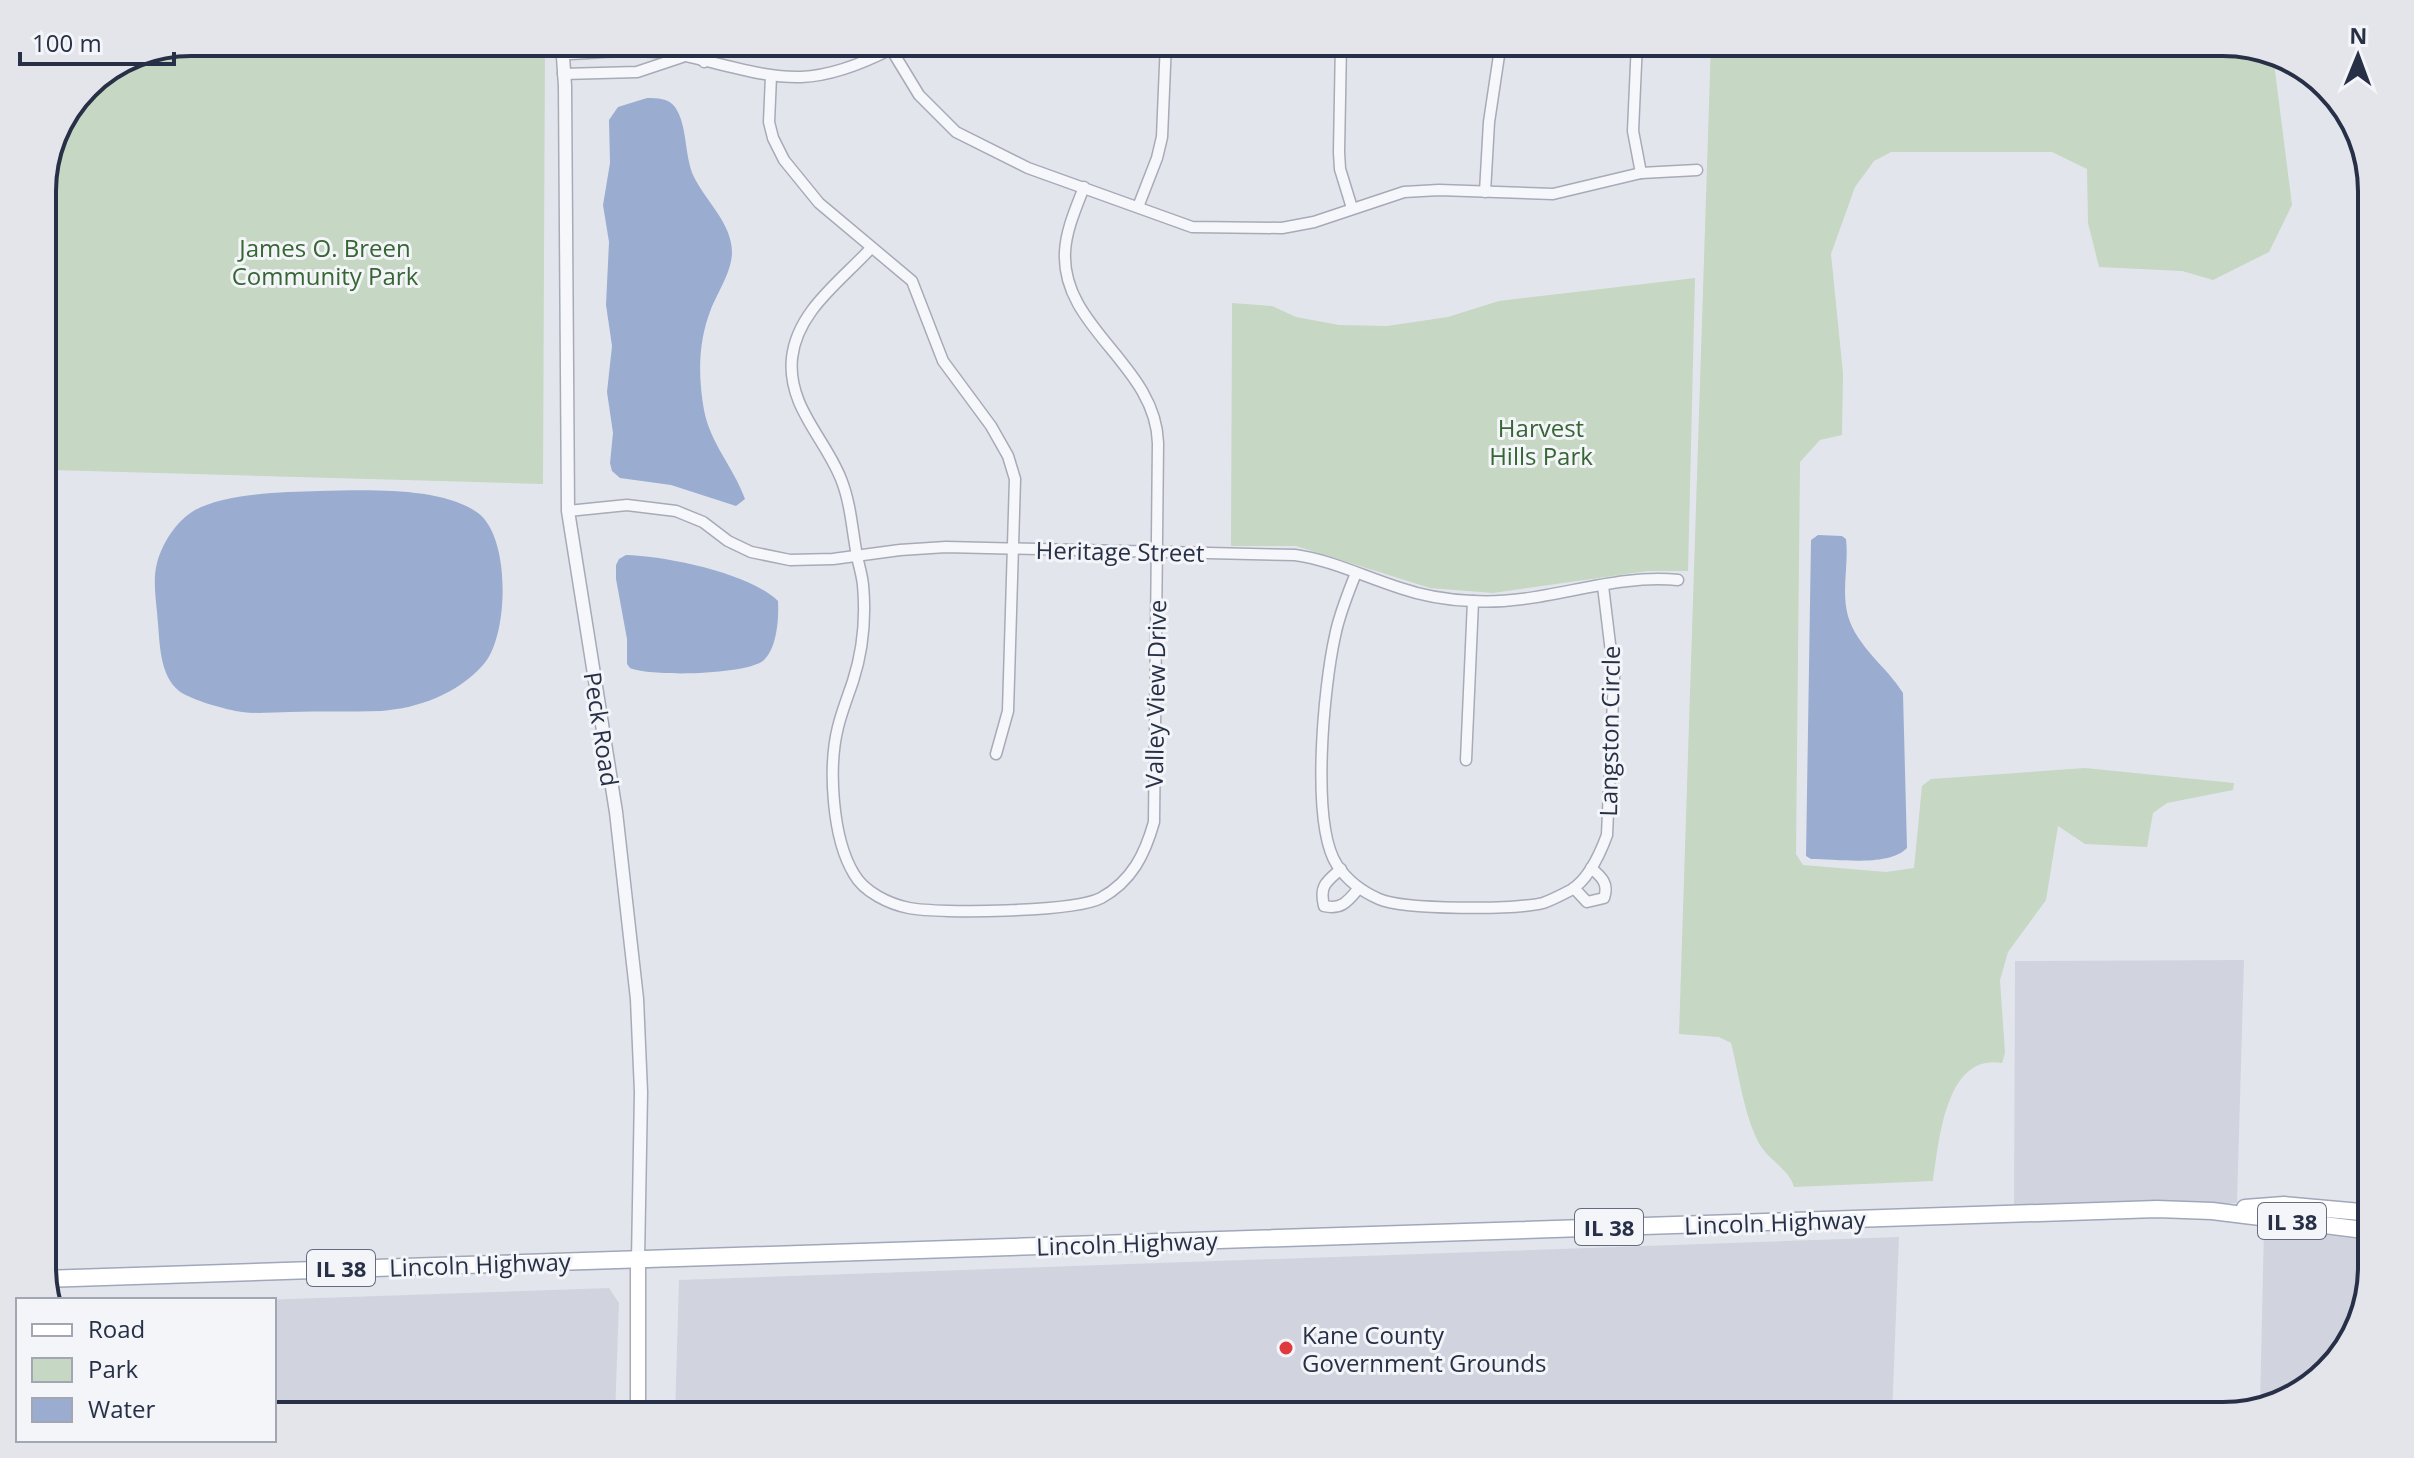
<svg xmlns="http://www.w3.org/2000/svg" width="2414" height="1458" font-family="'Open Sans',sans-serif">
<rect width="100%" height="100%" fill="#e3e5ed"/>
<g fill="#d1d4df">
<path d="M2244 960 2237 1203 2014 1209 2015 961Z"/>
<path d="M2264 1227 2372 1241V1268L2352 1342 2298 1396 2260 1406Z"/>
<path d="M1899 1237 1892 1416H675L679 1280Z"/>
<path d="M609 1288 619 1303 615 1416H274V1300H260Z"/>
</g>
<g fill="#c6d7c3">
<path d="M191 42H545L543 484 51 470 53 737 42 736V181L86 85 134 53Z"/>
<path d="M1711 42H2223L2273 55 2292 205 2269 252 2213 280 2182 271 2099 267 2088 223 2087 169 2052 152H1891L1874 161 1855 187 1831 254 1843 373 1842 435 1820 440 1800 462 1796 854 1803 865 1886 872 1914 868 1922 786 1931 779 2085 768 2234 783 2233 790 2167 803 2153 813 2147 847 2085 844 2058 826 2046 900 2008 952 2000 980 2005 1053 2002 1063C1945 1053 1939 1142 1933 1181L1794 1187C1789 1170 1772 1162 1762 1148 1745 1122 1739 1074 1731 1043L1719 1037 1679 1034Z"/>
<path d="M1695 278 1688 571H1648L1493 593 1430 588 1296 546H1231L1232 303 1272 306 1296 317 1339 325 1387 326 1448 317 1499 301Z"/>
</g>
<g fill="#9aadd0">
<path d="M647 98C658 98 668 98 675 107 688 126 684 156 694 177 706 201 732 224 732 252 732 271 718 292 711 309 698 342 698 376 704 410 710 443 734 468 745 499L736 506 671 485 620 478 612 471 610 463 613 433 607 392 612 346 606 305 609 242 603 205 610 163 609 120 618 107Z"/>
<path d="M319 491C363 490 442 486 478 513 511 537 509 637 483 665 457 694 419 708 381 711 351 712 320 711 290 712 275 712 257 714 242 712 227 710 191 700 179 691 160 675 160 646 158 624 157 605 152 581 157 563 162 544 176 521 195 510 226 493 283 492 319 491Z"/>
<path d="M1818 535 1842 536 1846 539C1849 564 1841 591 1848 616 1857 647 1887 667 1903 693L1907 848C1889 867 1838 859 1811 859L1806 856 1811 540Z"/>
<path d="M626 555C666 556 749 573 778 601 779 618 777 648 764 660 748 675 650 677 630 668L627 664V639L616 579V565L619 559Z"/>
</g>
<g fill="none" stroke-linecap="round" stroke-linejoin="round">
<defs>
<g id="minor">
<path d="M890 42 891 49 919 95 956 132 1028 168 1192 227 1282 228 1314 222 1404 192 1439 190 1553 194 1641 173 1697 170"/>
<path d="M1341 42 1339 152 1340 169 1352 208"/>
<path d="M1637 42 1633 131 1641 173"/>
<path d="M563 54C602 53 646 47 685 56 775 76 803 94 891 49"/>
<path d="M704 62 708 42"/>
<path d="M563 74 637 72 682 57"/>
<path d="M771 76 769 122 773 138 784 160 819 203 912 281 943 361 991 426 1008 456 1015 479 1008 711 996 754"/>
<path d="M1485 192 1489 122 1501 42"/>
<path d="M1138 207 1157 158 1162 137 1166 42"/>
<path d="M871 248C841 281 797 311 792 358 787 406 825 438 841 479 851 504 852 530 857 556 859 566 862 575 863 585 866 618 863 650 853 681 848 696 842 711 838 727 828 767 832 838 854 874 864 892 889 904 909 908 940 914 1074 912 1101 898 1132 881 1145 854 1154 822L1158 443C1156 365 1061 328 1065 252 1066 230 1076 208 1084 187"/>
<path d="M568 511 627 505 676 511 703 522 728 541 751 552 790 560 833 559 900 550 946 547 1295 555C1331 560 1365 577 1400 588 1423 596 1447 600 1472 601 1541 606 1609 573 1678 580"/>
<path d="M1356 573C1348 593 1339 615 1335 636 1324 685 1310 824 1337 865 1347 880 1363 892 1379 899 1404 910 1516 910 1543 903 1552 900 1563 894 1571 890 1589 879 1600 854 1607 835L1614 677 1603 586"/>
<path d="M1466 760 1473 601"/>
<path d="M1341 869C1326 882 1319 886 1324 906 1342 910 1348 901 1359 888"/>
<path d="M1574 888 1587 902 1604 898C1609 884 1602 877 1591 868"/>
</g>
<path id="tertiary" d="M562 42 565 86 568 511 616 812 637 999 641 1092 638 1260"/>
<path id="secondary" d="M638 1416V1260"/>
<g id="primary">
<path d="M2245 1208 2284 1205 2372 1213"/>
<path d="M43 1279 2157 1209 2212 1211 2372 1231"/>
</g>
</defs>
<use href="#minor" stroke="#a7abb8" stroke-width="13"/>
<use href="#tertiary" stroke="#a7abb8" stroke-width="15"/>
<use href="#secondary" stroke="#a7abb8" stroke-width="17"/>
<use href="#primary" stroke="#a1a7ba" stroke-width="19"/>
<use href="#minor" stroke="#f6f7fa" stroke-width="10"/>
<use href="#tertiary" stroke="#f6f7fa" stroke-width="12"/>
<use href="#secondary" stroke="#fff" stroke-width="14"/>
<use href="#primary" stroke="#fff" stroke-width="16"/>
</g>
<circle fill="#de3b3f" stroke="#f3f5f9" stroke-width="3" cx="1286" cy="1348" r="8"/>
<g text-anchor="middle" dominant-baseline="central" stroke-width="6" stroke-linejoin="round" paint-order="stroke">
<g fill="#f3f5f9" stroke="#656b7c" stroke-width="2">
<rect x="2258" y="1203" width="68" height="36" rx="6"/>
<rect x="1575" y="1209" width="68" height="36" rx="6"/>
<rect x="307" y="1250" width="68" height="36" rx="6"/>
</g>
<g font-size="22" font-weight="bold" fill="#283047">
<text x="2292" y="1221">IL 38</text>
<text x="1609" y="1227">IL 38</text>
<text x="341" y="1268">IL 38</text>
</g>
<g font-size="24" fill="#376534" stroke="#f3f5f9">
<text x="325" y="247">James O. Breen<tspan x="325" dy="28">Community Park</tspan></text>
<text x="1541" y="427">Harvest<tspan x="1541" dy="28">Hills Park</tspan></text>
</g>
<g font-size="24" fill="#283047" stroke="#f3f5f9">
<text transform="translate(1120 551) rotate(1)">Heritage Street</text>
<text transform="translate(1155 694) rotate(-89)">Valley View Drive</text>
<text transform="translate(602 729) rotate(81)">Peck Road</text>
<text transform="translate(1609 731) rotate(-89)">Langston Circle</text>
<text transform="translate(1775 1222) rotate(-2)">Lincoln Highway</text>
<text transform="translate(1127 1243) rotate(-2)">Lincoln Highway</text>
<text transform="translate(480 1264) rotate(-2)">Lincoln Highway</text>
</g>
<g font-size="24" fill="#283047" stroke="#f3f5f9" text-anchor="start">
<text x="1302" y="1334">Kane County<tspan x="1302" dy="28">Government Grounds</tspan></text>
</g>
</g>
<path d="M0 0H2414V1458H0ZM191 56H2223A135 135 0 0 1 2358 191V1267A135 135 0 0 1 2223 1402H191A135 135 0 0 1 56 1267V191A135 135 0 0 1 191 56Z" fill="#e3e5eb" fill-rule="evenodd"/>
<path fill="none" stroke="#283047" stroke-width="4" d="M191 56H2223A135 135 0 0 1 2358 191V1267A135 135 0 0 1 2223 1402H191A135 135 0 0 1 56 1267V191A135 135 0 0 1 191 56Z"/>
<rect x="16" y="1298" width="260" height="144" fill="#f3f5f9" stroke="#a2a6b2" stroke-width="2"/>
<rect x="32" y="1324" width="40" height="12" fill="#ffffff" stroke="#a2a6b2" stroke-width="2"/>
<text x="88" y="1338" font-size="24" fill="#283047">Road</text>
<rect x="32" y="1358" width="40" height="24" fill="#c6d7c3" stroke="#a2a6b2" stroke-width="2"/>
<text x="88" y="1378" font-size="24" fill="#283047">Park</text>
<rect x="32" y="1398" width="40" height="24" fill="#9aadd0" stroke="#a2a6b2" stroke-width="2"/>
<text x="88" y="1418" font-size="24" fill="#283047">Water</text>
<g transform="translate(2358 56) rotate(1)" stroke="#f3f5f9" stroke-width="6" paint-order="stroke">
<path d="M0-6L14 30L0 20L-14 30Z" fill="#283047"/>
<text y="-12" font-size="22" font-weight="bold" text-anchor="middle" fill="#283047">N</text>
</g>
<path d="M20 52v12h154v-12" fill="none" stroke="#283047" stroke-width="4"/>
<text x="32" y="52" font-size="24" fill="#283047" stroke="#f3f5f9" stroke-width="6" paint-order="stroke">100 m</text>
</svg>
